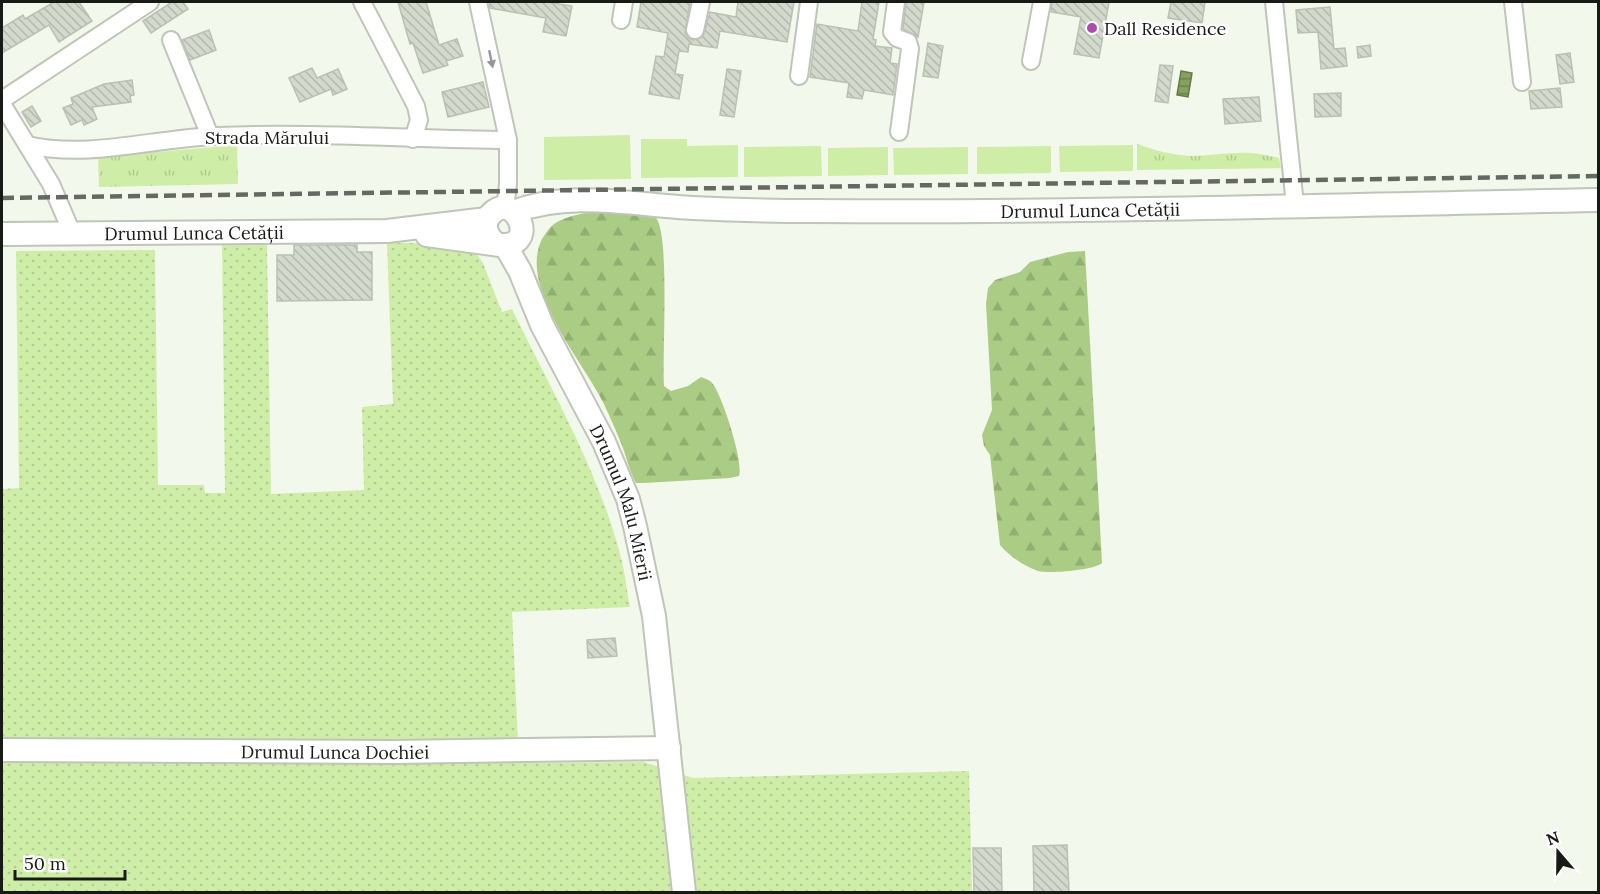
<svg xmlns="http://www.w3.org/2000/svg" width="1600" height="894" font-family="Lora,serif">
<defs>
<pattern id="grass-dots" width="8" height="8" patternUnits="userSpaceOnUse" patternTransform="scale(1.5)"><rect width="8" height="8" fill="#ceeea8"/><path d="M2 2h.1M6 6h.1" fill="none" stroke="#b0cc90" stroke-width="1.8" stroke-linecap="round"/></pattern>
<pattern id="forest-firs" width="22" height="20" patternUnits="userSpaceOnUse" patternTransform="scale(1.5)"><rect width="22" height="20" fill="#abcc85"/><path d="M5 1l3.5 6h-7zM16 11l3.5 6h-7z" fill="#92af72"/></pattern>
<pattern id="park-tufts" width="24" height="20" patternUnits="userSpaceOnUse" patternTransform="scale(1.5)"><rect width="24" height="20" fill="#ceeea8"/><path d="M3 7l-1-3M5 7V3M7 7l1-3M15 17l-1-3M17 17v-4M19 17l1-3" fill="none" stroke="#b0cc90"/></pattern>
<pattern id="water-rules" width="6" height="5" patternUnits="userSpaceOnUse" patternTransform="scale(1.5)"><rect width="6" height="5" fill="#84a25d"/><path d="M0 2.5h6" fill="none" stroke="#6b834c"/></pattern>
<pattern id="building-back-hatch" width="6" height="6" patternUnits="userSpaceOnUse" patternTransform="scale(1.5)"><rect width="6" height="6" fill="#d3d9cc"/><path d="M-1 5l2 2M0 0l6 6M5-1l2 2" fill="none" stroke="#b4baae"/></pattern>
</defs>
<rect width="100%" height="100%" fill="#f2f8eb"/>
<path fill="url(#grass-dots)" d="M387 243H429L474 250 483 263 502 312 512 309C552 392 602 476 623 566 626 580 627 594 630 607L512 612 519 763 644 762 693 778 969 771 972 892H2V489L19 488 16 251 155 250 158 485H204L205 493H225L222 244 267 245 271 494 364 490 362 407 393 404Z"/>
<g fill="url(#forest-firs)">
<path d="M592 212H610L656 218C670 234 662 356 664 386L671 391 688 386 701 377C706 379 710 380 713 384 722 396 744 462 739 476L730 478 644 483H636C630 472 627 460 623 448 617 433 610 417 603 402 582 360 518 287 542 239 546 233 550 226 557 222 568 216 580 214 592 212Z"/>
<path d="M1085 251 1102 563C1095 570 1049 574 1038 571 1024 566 1009 556 1000 545L990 455 984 446 982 435 992 410 986 304 988 288 995 280 1020 272 1030 262 1068 252Z"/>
</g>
<g fill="url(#park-tufts)">
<path d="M1137 144C1154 150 1172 155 1191 156 1207 156 1222 153 1238 153 1252 152 1265 155 1279 158L1281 168 1137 170Z"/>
<path d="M237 145 238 184 99 187 98 157Z"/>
</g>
<g fill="#ceeea8">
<path d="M630 135 631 179 544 180V137Z"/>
<path d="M641 139H687V146L738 145V177L641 178Z"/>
<path d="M1133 145V171L1060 172 1059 146Z"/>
<path d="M821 146 822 176 744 177V147Z"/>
<path d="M1051 146V173L977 174V147Z"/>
<path d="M888 147V175L828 176V148Z"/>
<path d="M968 147V174L894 175 893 148Z"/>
</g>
<path fill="url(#water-rules)" stroke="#647948" stroke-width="1.5" d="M1181 71 1192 73 1188 97 1177 95Z"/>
<g fill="url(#building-back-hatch)" stroke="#bac0b4" stroke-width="1.5">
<path d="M54 2H79L92 21 59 42 49 25 2 53V28L23 15 25 19Z"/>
<path d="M172 2H183L188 9 151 33 143 21Z"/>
<path d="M398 2H426L439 45 457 39 463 56 446 61 448 65 423 73 413 43 410 44Z"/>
<path d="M489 2H547L572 6 566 36 543 32 546 18 490 8Z"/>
<path d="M641 2H690L685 33 688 38 693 40 703 37 710 12 736 17 738 2H794L787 42 720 31 717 48 689 44 688 52 679 51 675 74 683 75 679 99 649 94 656 56 664 57 668 33 637 27Z"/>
<path d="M862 2H879L873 39 876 40 875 46 892 48 890 63 897 64 893 95 864 90 862 99 847 97 849 83 810 77 817 24 858 31Z"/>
<path d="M906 2H924L918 37 903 29Z"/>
<path d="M1052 2H1109L1099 58 1074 54 1081 17 1051 12Z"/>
<path d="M1171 2H1205L1202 23 1168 18Z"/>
<path d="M1330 7 1334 49 1345 48 1347 66 1321 69 1318 32 1298 33 1296 10Z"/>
<path d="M209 30 216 50 190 60 182 40Z"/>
<path d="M928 43 943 46 938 78 923 76Z"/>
<path d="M1370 45 1371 56 1358 58 1357 47Z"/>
<path d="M1570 53 1574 82 1560 84 1556 55Z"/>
<path d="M1160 65 1173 66 1168 103 1155 101Z"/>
<path d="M312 68 317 78 338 69 347 89 333 95 331 89 300 102 289 78Z"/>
<path d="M727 69 741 71 734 117 720 115Z"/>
<path d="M132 80 134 95 130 96 131 102 92 107 97 119 84 125 82 120 71 125 63 108 73 104 71 98 104 84Z"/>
<path d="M483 82 489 107 448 117 442 92Z"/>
<path d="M1560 88 1562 107 1531 109 1529 91Z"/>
<path d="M1341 93V116L1315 117 1314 94Z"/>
<path d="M1259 97 1261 121 1225 124 1223 99Z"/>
<path d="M32 106 41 121 31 127 22 112Z"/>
<path d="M294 245H357V252H372V300L277 301V255H294Z"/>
<path d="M615 638 617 656 588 658 587 640Z"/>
<path d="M1067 845 1069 892H1034L1033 846Z"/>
<path d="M973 848H1001L1002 892H974Z"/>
</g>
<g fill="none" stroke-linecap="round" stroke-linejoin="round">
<defs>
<g id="street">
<path d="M362 2 416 106 419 120 413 139"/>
<path d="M478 2 508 140V184L505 209"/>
<path d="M896 2 892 32 897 38 908 42 910 49 899 132"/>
<path d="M1274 2 1295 205"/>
<path d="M1513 2 1522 82"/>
<path d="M621 20 624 2"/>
<path d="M695 30 701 2"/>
<path d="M171 40 210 136"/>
<path d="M1031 61 1042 2"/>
<path d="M799 76 809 2"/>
<path d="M2 100 150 2"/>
<path d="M2 104 51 184 72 233"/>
<path d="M27 145C90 159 154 138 217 136 314 132 411 139 508 140"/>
</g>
<g id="secondary">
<path id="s1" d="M514 212C569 190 635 205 693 208 733 210 773 211 813 211 1075 213 1337 205 1598 200"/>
<path id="s2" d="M2 234 387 231 487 219"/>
<path d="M427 235 500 245C541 248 515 189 491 214 482 223 486 236 495 243"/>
<path id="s3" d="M505 245 520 271 542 325 604 442 628 499 635 526 654 616 684 892"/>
<path id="s4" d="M2 750 394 752 669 748"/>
</g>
</defs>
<use href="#street" stroke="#bfc5b9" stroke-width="20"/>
<use href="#secondary" stroke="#bfc5b9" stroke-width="26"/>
<use href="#street" stroke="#fff" stroke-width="16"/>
<use href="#secondary" stroke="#fff" stroke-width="22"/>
<path stroke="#656962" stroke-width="4.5" stroke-dasharray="12 6" stroke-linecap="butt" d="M2 198 1598 176"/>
</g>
<defs><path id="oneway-solid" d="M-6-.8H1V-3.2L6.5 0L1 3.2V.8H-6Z" transform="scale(1.5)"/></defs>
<use fill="#979896" href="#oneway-solid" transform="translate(491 59) rotate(78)"/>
<circle fill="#af4aaf" stroke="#fff" stroke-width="2" cx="1092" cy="28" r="6"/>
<g text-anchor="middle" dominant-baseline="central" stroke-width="5" stroke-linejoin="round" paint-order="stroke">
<g font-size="18" fill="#181a16" stroke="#fff" text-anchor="start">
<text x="1104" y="28">Dall Residence</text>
</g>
<g font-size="18" fill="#181a16" stroke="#fff">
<text x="267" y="137">Strada Mărului</text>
<text stroke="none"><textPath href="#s1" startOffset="578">Drumul Lunca Cetății</textPath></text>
<text stroke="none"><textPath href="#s2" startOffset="192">Drumul Lunca Cetății</textPath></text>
<text stroke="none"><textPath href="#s3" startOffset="284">Drumul Malu Mierii</textPath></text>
<text stroke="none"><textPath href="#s4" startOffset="333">Drumul Lunca Dochiei</textPath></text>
</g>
</g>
<rect width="1600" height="894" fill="none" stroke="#181a16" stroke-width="6"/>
<g transform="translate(1558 852) rotate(340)" stroke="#ffffff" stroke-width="4.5" paint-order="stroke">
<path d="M0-4.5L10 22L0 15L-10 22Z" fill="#181a16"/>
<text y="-9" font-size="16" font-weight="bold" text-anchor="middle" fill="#181a16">N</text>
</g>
<path d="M15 870v9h110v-9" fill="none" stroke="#181a16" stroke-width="3"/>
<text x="24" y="870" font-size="18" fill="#181a16" stroke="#ffffff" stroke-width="4.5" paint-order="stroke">50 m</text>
</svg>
